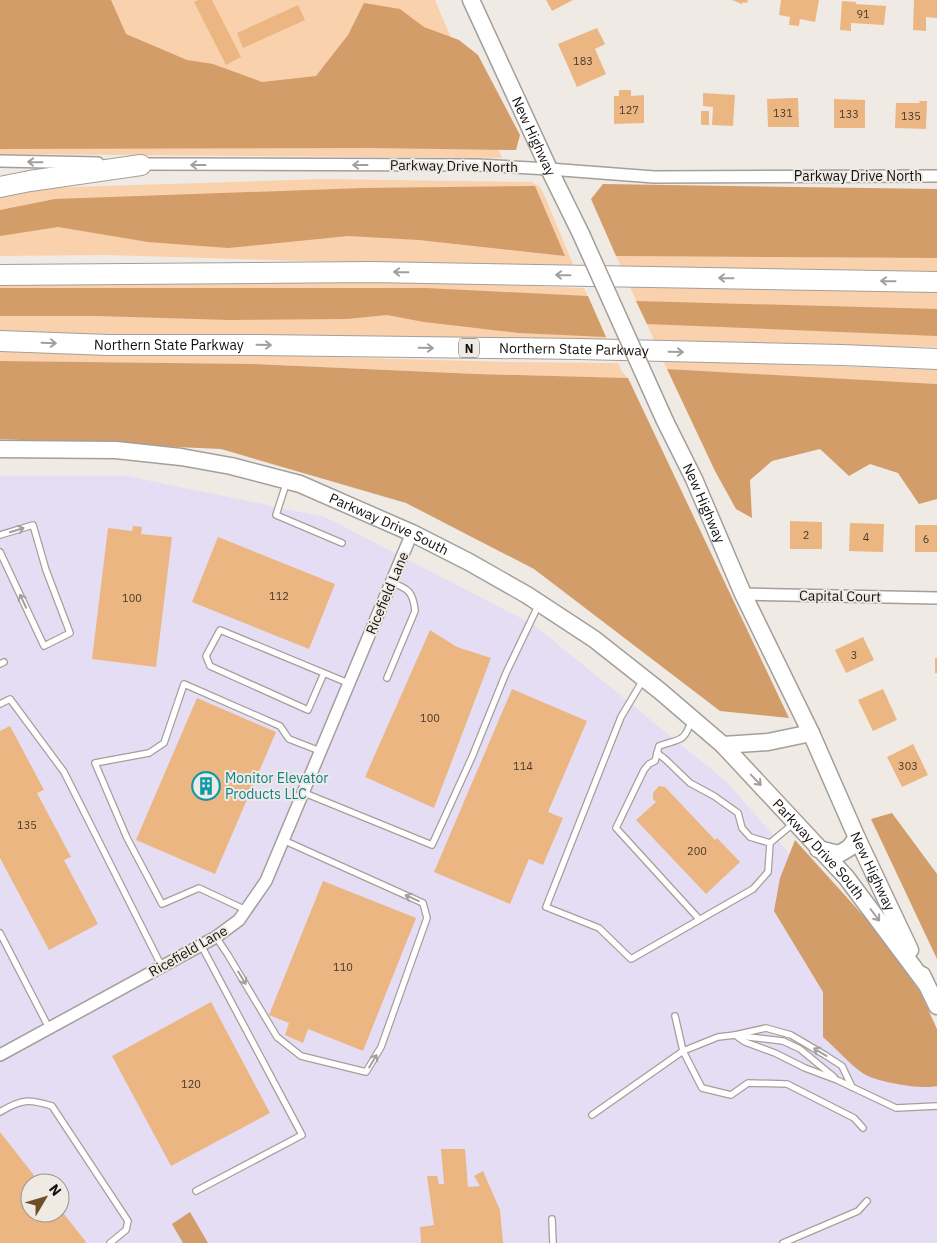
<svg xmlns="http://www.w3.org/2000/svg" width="937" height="1243" font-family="'IBM Plex Sans',sans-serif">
<rect width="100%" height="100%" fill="#f0eae5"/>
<path fill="#e5ddf3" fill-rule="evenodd" d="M0 476H127L325 517 534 625 727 782 920 1004 937 1042V1243H0ZM30 1183H60V1213H30Z"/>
<g fill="#f9d1ac">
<path d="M0 0H435L502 158 0 154Z"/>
<path d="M323 179 531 182 539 186 543 192 575 269 106 255 0 256V195L40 188Z"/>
<path d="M616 256 937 258V272L621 266Z"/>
<path d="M0 277 376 280 584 288 609 344 300 337 0 333Z"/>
<path d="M629 285 937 291V347L655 342Z"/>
<path d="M0 352 221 354 510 362 618 363 622 372 628 378 476 374 254 364 0 361Z"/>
<path d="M663 360 937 370V384L667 369Z"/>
</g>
<g fill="#d29d69">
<path d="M0 0H111L126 34 187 60 213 64 262 82 316 76 348 35 364 3 400 9 424 27 459 40 478 55 520 135 516 150 371 148 0 149Z"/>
<path d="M603 184 937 189V258L616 256 591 199Z"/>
<path d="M535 186 565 256 419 240 348 236 228 248 148 242 58 227 0 236V210L55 199 363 188Z"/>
<path d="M0 288H426L588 296 606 337 519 333 424 322 387 315 347 319 229 320 97 316H0Z"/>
<path d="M636 301 937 309V336L647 324Z"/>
<path d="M0 361 254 364 476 374 628 378 789 718 720 711 534 569 406 503 221 449 0 439Z"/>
<path d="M667 369 937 384V499L919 504 898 473 870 464 849 476 820 449 772 461 750 480 752 518 736 509 715 471Z"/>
<path d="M892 813 937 874V959L871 819Z"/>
<path d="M795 840 869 922 920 992 937 1029V1086C922 1090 877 1082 864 1074 850 1065 836 1048 823 1037V992L774 911 780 878Z"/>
<path d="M190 1212 208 1243H183L172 1224Z"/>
</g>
<g fill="#ecb682">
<path d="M198 0H212L241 57 226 65 194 2Z"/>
<path d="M546 0H573L552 11Z"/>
<path d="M732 0H748L747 3 743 2 742 4Z"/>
<path d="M781 0H819L815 22 800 19 799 26 789 25 790 17 779 15Z"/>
<path d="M914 0H937V18L926 17V31L913 30Z"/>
<path d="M842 1 856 2V4L886 6 884 25 851 23V31L840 30Z"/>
<path d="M298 5 305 20 243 48 237 33Z"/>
<path d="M597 28 605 44 595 49 606 74 577 87 558 44Z"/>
<path d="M619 90H631V96L644 95V123L614 124V96H619Z"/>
<path d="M703 93 735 95 733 126 712 125 713 107 703 106Z"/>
<path d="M792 98H798L799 127H768L767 99Z"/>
<path d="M834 99 865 100V128H834Z"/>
<path d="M919 101H927L926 129 895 128 896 103H920Z"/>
<rect x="701" y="111" width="8" height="14"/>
<path d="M790 521 822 522V549H790Z"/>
<path d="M850 523 884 524 883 552 849 551Z"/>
<rect x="915" y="525" width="22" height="27"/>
<path d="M133 526 142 527 141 534 172 537 156 667 92 659 108 528 132 531Z"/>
<path d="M218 537 335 584 309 649 192 602Z"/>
<path d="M430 630 457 647 491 658 434 808 365 777Z"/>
<path d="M863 637 874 660 846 673 835 650Z"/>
<rect x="935" y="658" width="2" height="15"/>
<path d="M512 689 587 721 548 812 563 818 543 865 529 859 510 904 434 872Z"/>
<path d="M883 689 897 720 873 731 858 700Z"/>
<path d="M197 698 276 732 215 874 136 840Z"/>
<path d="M10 726 44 790 37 793 71 857 64 860 98 924 49 950 0 858V731Z"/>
<path d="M913 744 928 775 902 787 887 757Z"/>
<path d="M659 786 665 787 715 840 717 838 740 862 706 894 636 820 656 802 653 799V793Z"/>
<path d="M323 881 416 918 363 1051 308 1029 303 1043 285 1035 289 1023 269 1015Z"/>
<path d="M211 1002 270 1113 171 1166 112 1056Z"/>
<path d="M0 1132 40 1183H30V1213H60V1209L86 1242 85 1243H0Z"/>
<path d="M441 1149H465L468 1187 480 1186 474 1176 483 1171 500 1210 503 1243H421L420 1227 434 1225 427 1176H437L439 1184H444Z"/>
</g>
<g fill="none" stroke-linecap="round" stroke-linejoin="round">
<defs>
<g id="lane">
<path d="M287 481 276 515 342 543"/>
<path d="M0 535 33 525 46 570 70 633 44 646 0 552"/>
<path d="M0 664 4 662"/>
<path d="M324 673 308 710 210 666 206 656 220 630 348 683"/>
<path d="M387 678 415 611C413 591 408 589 391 582"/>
<path d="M643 680 621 717 546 907 599 928 631 959 753 889 768 872 770 843 794 823"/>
<path d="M0 704 10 699 64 772 162 967"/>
<path d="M692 720C683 744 680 738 659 746L655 761 649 764 644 770 616 828 699 919"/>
<path d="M657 753 665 759 690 783 714 796 738 813 742 828 750 837 770 843"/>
<path d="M302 792 432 845 472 757 506 673 539 604"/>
<path d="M246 910 199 888 162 904 127 838 95 763 149 753 164 743 184 684 280 726 289 739 320 751"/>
<path d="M0 933 49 1028"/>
<path d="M216 937 228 955 277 1037 301 1056 366 1072 381 1047 427 918 423 903 283 840"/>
<path d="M735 1035 745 1042 775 1053 805 1068 837 1080 896 1108 937 1106"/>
<path d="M740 1036 783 1041 800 1049 834 1077"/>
<path d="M852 1087 842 1066 825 1055 791 1035 766 1028 735 1035 718 1037 683 1051 702 1088 731 1095 748 1083 787 1084 854 1118 863 1128"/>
<path d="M0 1112C21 1099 29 1099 52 1106L128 1221 126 1230 110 1243"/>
<path d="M592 1115 683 1051 675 1016"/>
<path d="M196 1191 302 1135 201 945"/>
<path d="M552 1219 553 1243"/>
<path d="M783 1243 858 1211 867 1201"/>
</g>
<g id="street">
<path d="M0 161 98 163"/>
<path d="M137 164 477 165 549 169 654 177 937 176"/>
<path d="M743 594 937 598"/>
<path d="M0 1055 216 937 239 920 266 881 412 533"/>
</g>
<g id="secondary">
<path id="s1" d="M471 0 549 169 581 234"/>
<path id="s2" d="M665 421 694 479 743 594 811 733 857 838 910 950"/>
<path id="s3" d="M0 449 116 450 181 457 231 466 300 484 412 533 469 562 527 595 594 639 660 691 723 745 846 877 926 984"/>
<path d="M723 745 768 742 811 733"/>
<path d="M818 849 839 854 849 848 857 838"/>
<path d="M922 975 937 1006"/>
</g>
<g id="highway">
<path d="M0 187 30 181 141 165"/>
<path d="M0 275 371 272 937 282"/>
<path id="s4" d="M0 341 109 345H260L578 349 842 355 937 359"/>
</g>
</defs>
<use href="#lane" stroke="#a49f9a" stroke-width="8"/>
<use href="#street" stroke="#a49f9a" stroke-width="14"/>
<use href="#secondary" stroke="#a49f9a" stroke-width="19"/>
<use href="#highway" stroke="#a49f9a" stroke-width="22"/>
<use href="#lane" stroke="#fff" stroke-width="5.5"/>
<use href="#street" stroke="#fff" stroke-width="11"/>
<use href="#secondary" stroke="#fff" stroke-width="16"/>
<use href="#highway" stroke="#fff" stroke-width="20"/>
<defs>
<path id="secondary-bridge" d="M581 234 665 421"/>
</defs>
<use href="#secondary-bridge" stroke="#a49f9a" stroke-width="19" stroke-linecap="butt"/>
<use href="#secondary-bridge" stroke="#fff" stroke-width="16"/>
</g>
<defs><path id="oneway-shaft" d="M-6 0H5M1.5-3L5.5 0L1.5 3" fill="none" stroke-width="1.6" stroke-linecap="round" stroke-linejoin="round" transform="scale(1.25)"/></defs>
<g stroke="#a1a09f">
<use href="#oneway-shaft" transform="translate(35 162) rotate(-179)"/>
<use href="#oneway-shaft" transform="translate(198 165) rotate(-180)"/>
<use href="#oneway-shaft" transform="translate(360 165) rotate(-180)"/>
<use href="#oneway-shaft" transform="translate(401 272) rotate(-179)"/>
<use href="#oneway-shaft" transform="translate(563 275) rotate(-179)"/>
<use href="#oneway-shaft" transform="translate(726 278) rotate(-179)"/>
<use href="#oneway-shaft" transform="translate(888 281) rotate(-179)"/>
<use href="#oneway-shaft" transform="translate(49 343) rotate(2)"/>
<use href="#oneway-shaft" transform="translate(264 345) rotate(1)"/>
<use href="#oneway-shaft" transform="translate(426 348) rotate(1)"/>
<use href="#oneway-shaft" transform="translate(676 352) rotate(1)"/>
<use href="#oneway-shaft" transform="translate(17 530) rotate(-17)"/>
<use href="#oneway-shaft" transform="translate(23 601) rotate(-115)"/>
<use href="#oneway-shaft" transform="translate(756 780) rotate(46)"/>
<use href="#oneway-shaft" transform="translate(412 898) rotate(-156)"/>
<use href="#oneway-shaft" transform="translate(875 915) rotate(53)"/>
<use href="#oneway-shaft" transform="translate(242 978) rotate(59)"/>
<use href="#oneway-shaft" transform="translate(820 1052) rotate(-149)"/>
<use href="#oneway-shaft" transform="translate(373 1061) rotate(-59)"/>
</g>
<defs>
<symbol id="building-ring" viewBox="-11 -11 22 22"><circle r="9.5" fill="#f0eae5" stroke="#0f9aa8" stroke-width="1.5"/><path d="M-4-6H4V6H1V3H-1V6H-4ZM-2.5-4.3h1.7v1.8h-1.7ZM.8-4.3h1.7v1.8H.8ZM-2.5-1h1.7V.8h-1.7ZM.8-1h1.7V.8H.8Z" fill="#0f9aa8"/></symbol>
</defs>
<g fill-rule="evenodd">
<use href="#building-ring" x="190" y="770" width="32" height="32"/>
</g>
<g text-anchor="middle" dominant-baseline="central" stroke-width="4" stroke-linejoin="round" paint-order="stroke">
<g font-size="11" fill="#493a2c">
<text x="863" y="14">91</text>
<text x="583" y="61">183</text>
<text x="629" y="110">127</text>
<text x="783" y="113">131</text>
<text x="849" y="114">133</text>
<text x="911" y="116">135</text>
<text x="806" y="535">2</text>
<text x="866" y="537">4</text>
<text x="926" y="539">6</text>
<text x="279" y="596">112</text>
<text x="132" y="598">100</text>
<text x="854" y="655">3</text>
<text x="430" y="718">100</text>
<text x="523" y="766">114</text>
<text x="908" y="766">303</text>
<text x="27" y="825">135</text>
<text x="697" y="851">200</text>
<text x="343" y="967">110</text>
<text x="191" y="1084">120</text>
</g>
<rect fill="#f0eae5" stroke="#55524f" stroke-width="1" x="459" y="338.5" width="20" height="19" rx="4"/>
<g font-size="12" font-weight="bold" fill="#13110f">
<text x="469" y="348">N</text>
</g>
<g font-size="14" fill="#13110f" stroke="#f0eae5">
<text stroke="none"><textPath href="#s1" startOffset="150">New Highway</textPath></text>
<text transform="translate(454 166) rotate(1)">Parkway Drive North</text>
<text x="858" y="176">Parkway Drive North</text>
<text stroke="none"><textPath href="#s4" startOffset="169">Northern State Parkway</textPath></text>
<text stroke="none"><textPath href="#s4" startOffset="574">Northern State Parkway</textPath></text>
<text stroke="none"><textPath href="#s2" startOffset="91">New Highway</textPath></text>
<text stroke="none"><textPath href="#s3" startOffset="401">Parkway Drive South</textPath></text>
<text transform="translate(387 593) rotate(-67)">Ricefield Lane</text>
<text transform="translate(840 596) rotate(1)">Capital Court</text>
<text stroke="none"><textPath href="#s3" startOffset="945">Parkway Drive South</textPath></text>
<text stroke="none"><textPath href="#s2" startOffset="496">New Highway</textPath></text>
<text transform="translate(188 951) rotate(-30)">Ricefield Lane</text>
</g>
<g font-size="14" fill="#0d838f" stroke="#f0eae5" text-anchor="start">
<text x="225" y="778">Monitor Elevator<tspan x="225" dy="16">Products LLC</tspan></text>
</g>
</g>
<g transform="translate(45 1198) rotate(52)"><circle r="24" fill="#f0eae5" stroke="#98938f"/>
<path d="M0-4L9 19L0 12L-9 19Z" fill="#6e4e24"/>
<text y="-8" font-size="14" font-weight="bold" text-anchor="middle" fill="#13110f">N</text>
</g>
</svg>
